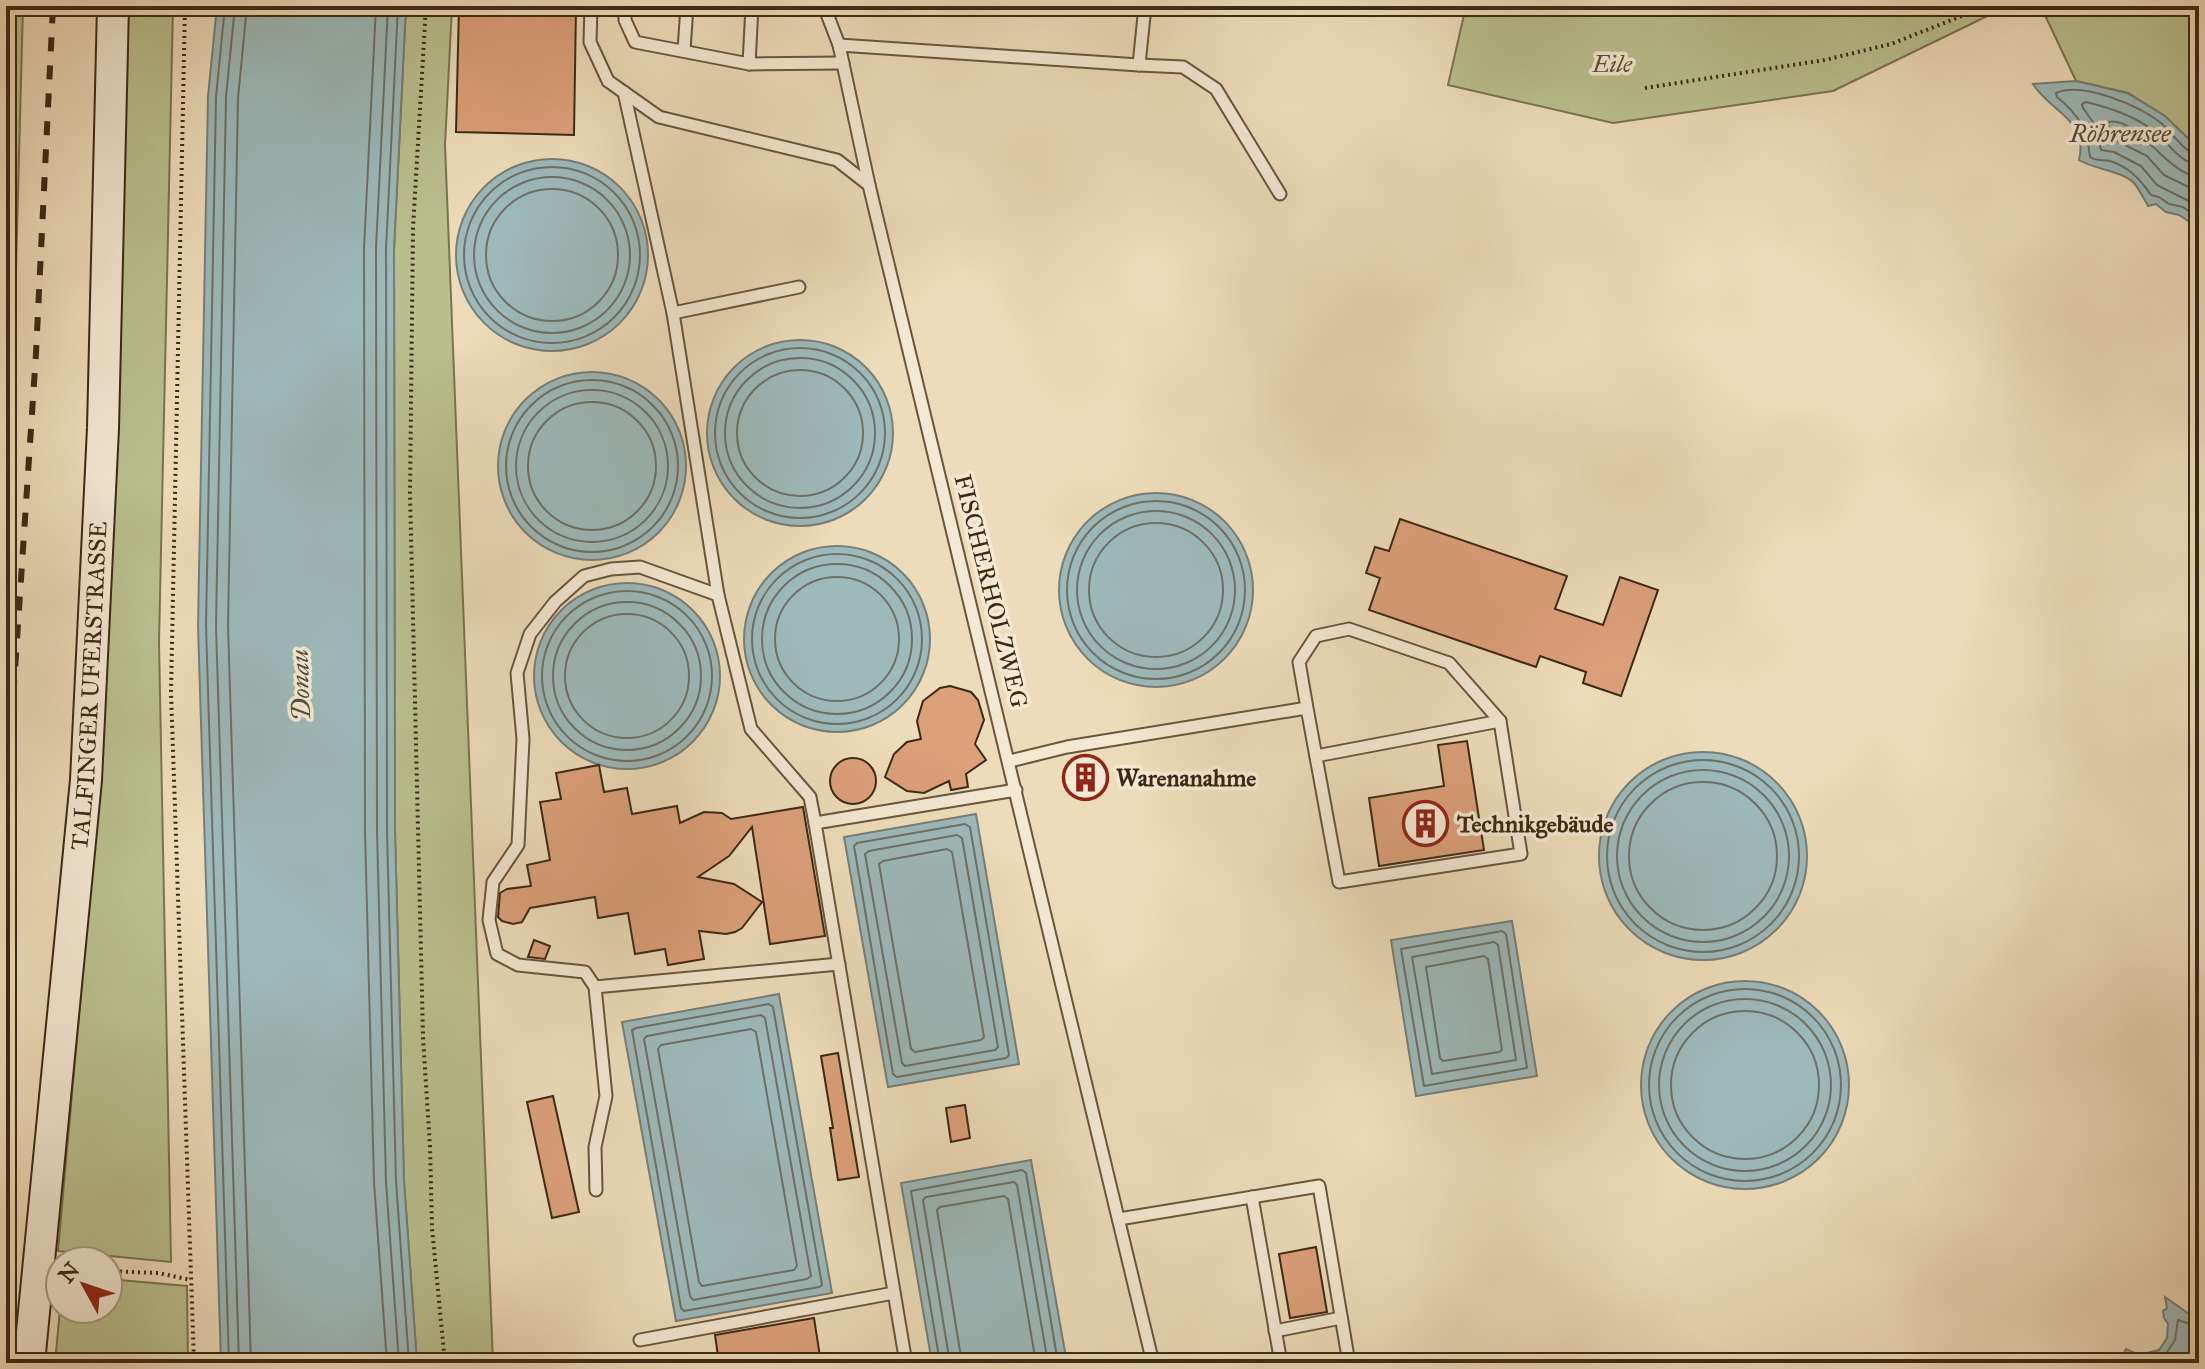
<svg xmlns="http://www.w3.org/2000/svg" width="2205" height="1369" font-family="'IM FELL Great Primer',serif">
<rect width="100%" height="100%" fill="#eddcb9"/>
<filter id="stains"><feTurbulence type="fractalNoise" baseFrequency=".0025" numOctaves="4"/><feColorMatrix values="0 0 0 0 .2 0 0 0 0 .09 0 0 0 0 .02 0 0 0 .5 -.17"/></filter>
<radialGradient id="worn" r=".72"><stop offset=".6" stop-color="#630" stop-opacity="0"/><stop offset="1" stop-color="#630" stop-opacity=".3"/></radialGradient>
<g fill="#b9c08e" stroke="#7a7451" stroke-width="2">
<path d="M6 6H23L13 383 6 478Z"/>
<path d="M122 6H173L159 642 171 1262 58 1251 102 758Z"/>
<path d="M406 6H452L445 145 493 1363H417L404 1181 395 831 394 249Z"/>
<path d="M1466 6H2008L1833 91 1613 123 1448 85Z"/>
<path d="M2035 6H2199V149L2165 116 2128 93 2076 81 2044 13Z"/>
<path d="M108 1279 187 1286 188 1363H55L60 1309H108Z"/>
</g>
<g fill="#9db9ba" stroke="#767f78" stroke-width="2">
<path d="M217 6H406L394 249 395 831 404 1181 417 1363H221L198 626 208 96Z"/>
<path d="M2076 81 2127 93 2165 116 2199 149V228L2179 215 2166 212 2156 204 2148 206C2144 199 2139 189 2134 183 2120 170 2096 170 2079 160 2089 119 2050 112 2033 84Z"/>
<circle cx="552" cy="255" r="96"/>
<circle cx="800" cy="433" r="93"/>
<circle cx="592" cy="466" r="94"/>
<circle cx="1156" cy="590" r="97"/>
<circle cx="837" cy="639" r="93"/>
<circle cx="627" cy="676" r="93"/>
<circle cx="1703" cy="856" r="104"/>
<path d="M976 814 1019 1064 888 1087 844 837Z"/>
<path d="M1512 921 1537 1076 1416 1096 1391 940Z"/>
<circle cx="1745" cy="1085" r="104"/>
<path d="M779 994 832 1293 676 1321 622 1022Z"/>
<path d="M1031 1160 1067 1363H932L901 1183Z"/>
<path d="M2165 1297 2199 1321V1356L2186 1363H2119L2126 1349 2139 1355 2159 1350 2167 1338 2168 1324 2164 1318 2163 1311 2167 1308Z"/>
</g>
<g fill="none" stroke-linecap="round" stroke-linejoin="round">
<g stroke="#6c7167" stroke-width="2">
<path d="M225 6 216 97 206 626 229 1363"/>
<path d="M235 6 226 97 216 626 239 1363"/>
<path d="M247 6 238 98 228 626 251 1363"/>
<path d="M376 6 364 248 365 831 374 1182 387 1363"/>
<path d="M388 6 376 248 377 831 386 1182 399 1363"/>
<path d="M398 6 386 249 387 831 396 1181 409 1363"/>
<path d="M2199 155C2184 153 2173 133 2161 123 2140 106 2082 81 2056 93L2057 97C2080 116 2087 129 2090 157 2098 162 2102 159 2110 161 2129 167 2140 179 2151 195L2159 197 2169 204 2183 207 2199 219"/>
<path d="M2199 165C2178 163 2167 139 2150 128 2129 114 2110 108 2086 102L2082 104 2083 108 2095 125 2101 150 2114 152 2141 166 2157 185 2199 206"/>
<circle cx="552" cy="255" r="88"/>
<path d="M2199 177C2167 175 2137 115 2108 122L2111 138 2147 156 2164 175 2199 192"/>
<circle cx="552" cy="255" r="78"/>
<circle cx="552" cy="255" r="66"/>
<circle cx="800" cy="433" r="85"/>
<circle cx="800" cy="433" r="75"/>
<circle cx="800" cy="433" r="63"/>
<circle cx="592" cy="466" r="86"/>
<circle cx="592" cy="466" r="76"/>
<circle cx="592" cy="466" r="64"/>
<circle cx="1156" cy="590" r="89"/>
<circle cx="1156" cy="590" r="79"/>
<circle cx="1156" cy="590" r="67"/>
<circle cx="837" cy="639" r="85"/>
<circle cx="837" cy="639" r="75"/>
<circle cx="837" cy="639" r="62"/>
<circle cx="627" cy="676" r="85"/>
<circle cx="627" cy="676" r="74"/>
<circle cx="627" cy="676" r="62"/>
<circle cx="1703" cy="856" r="96"/>
<circle cx="1703" cy="856" r="86"/>
<circle cx="1703" cy="856" r="74"/>
<path d="M965 824 970 827 1009 1055 1006 1058 897 1077 893 1074 854 846 857 843Z"/>
<path d="M957 835 962 838 998 1047 995 1050 905 1066 902 1063 865 854 869 851Z"/>
<path d="M947 849 952 852 984 1037 981 1040 915 1052 911 1049 879 864 883 861Z"/>
<path d="M1502 931 1506 934 1527 1068 1424 1086 1401 949Z"/>
<path d="M1494 942 1498 945 1516 1060 1432 1074 1412 957Z"/>
<path d="M1484 956 1488 959 1502 1050 1499 1052 1443 1061 1440 1058 1426 967Z"/>
<circle cx="1745" cy="1085" r="96"/>
<circle cx="1745" cy="1085" r="86"/>
<path d="M769 1004 773 1007 822 1285 819 1287 684 1311 681 1308 632 1030 636 1028Z"/>
<circle cx="1745" cy="1085" r="74"/>
<path d="M761 1015 765 1018 811 1276 807 1279 693 1300 690 1296 644 1039 647 1036Z"/>
<path d="M751 1029 756 1032 797 1266 794 1270 702 1286 699 1282 658 1049 661 1045Z"/>
<path d="M940 1363 911 1191 1022 1170 1026 1173 1058 1363"/>
<path d="M950 1363 923 1200 926 1197 1014 1182 1017 1185 1048 1363"/>
<path d="M962 1363 937 1210 940 1207 1004 1196 1008 1199 1036 1363"/>
<path d="M2142 1363 2165 1355 2175 1340 2178 1320 2199 1327"/>
</g>
</g>
<g fill="#dca07b" stroke="#3b2914" stroke-width="2">
<path d="M459 6 576 7 574 135 456 132Z"/>
<path d="M1400 519 1567 576 1555 609 1603 625 1620 577 1658 590 1621 696 1583 683 1586 672 1540 656 1536 667 1369 610 1380 578 1366 573 1375 547 1389 551Z"/>
<path d="M950 686 971 692 978 700 984 720 975 744 986 760 966 774 968 787 951 790 949 781 924 793 907 791 885 777 894 754 907 742 921 739 917 721 923 701 940 688Z"/>
<path d="M1467 741 1484 850 1379 866 1369 798 1444 786 1438 745Z"/>
<circle cx="853" cy="781" r="23"/>
<path d="M599 765 604 792 627 788 632 814 677 806 680 823 704 812 722 813 731 819 803 807 825 936 770 944 752 827 729 856 698 877 734 884 762 902 742 928 735 932 726 934 699 931 704 959 668 965 665 949 635 954 628 913 598 918 595 897 530 908 522 922 513 924 502 921 498 917 500 893 507 889 531 886 527 865 550 860 540 802 561 799 556 773Z"/>
<path d="M1092 768 1095 786 1079 789 1076 771Z"/>
<path d="M534 940 550 946 545 959 528 957Z"/>
<path d="M838 1053 859 1177 838 1180 830 1128H833L821 1056Z"/>
<path d="M553 1096 579 1212 552 1218 527 1102Z"/>
<path d="M965 1105 970 1138 951 1142 946 1108Z"/>
<path d="M1316 1247 1327 1312 1290 1318 1279 1254Z"/>
<path d="M814 1318 821 1363H719L715 1335Z"/>
</g>
<g fill="none" stroke-linecap="round" stroke-linejoin="round">
<defs>
<g id="lane">
<path d="M591 6 590 42 608 81 659 117 837 160 869 185"/>
<path d="M625 6V20L635 42 749 64 843 63"/>
<path d="M824 6 839 45 869 185 1153 1363"/>
<path d="M839 45 1139 65 1145 6"/>
<path d="M684 50 687 6"/>
<path d="M749 64 752 6"/>
<path d="M1139 65 1183 67 1216 89 1280 194"/>
<path d="M624 92 673 313 718 595 751 729 810 797 815 823"/>
<path d="M673 313 799 287"/>
<path d="M1316 756 1500 721"/>
<path d="M1010 761 1067 747 1307 708 1299 662 1316 636 1349 629 1449 663 1500 721 1521 854 1339 882 1307 708"/>
<path d="M595 987 839 964"/>
<path d="M596 1190 595 1147 606 1096 595 987 585 972 518 965 497 954 489 920 493 882 518 845 523 739 517 673 530 634 555 602 584 576 611 569 640 567 718 595"/>
<path d="M1252 1197 1281 1363"/>
<path d="M1119 1219 1319 1186 1349 1363"/>
<path d="M1275 1331 1341 1318"/>
<path d="M640 1340 894 1293"/>
<path d="M906 1363 815 823 1016 790"/>
</g>
<g id="secondary">
<path id="s1" d="M29 1363 86 780 103 428 113 6"/>
</g>
</defs>
<use href="#lane" stroke="#68563d" stroke-width="15"/>
<use href="#secondary" stroke="#3b2914" stroke-width="34"/>
<g stroke="#3b2914" stroke-width="4" stroke-dasharray="2 4" stroke-linecap="butt">
<path d="M185 6 171 692 194 1363"/>
<path d="M426 6 413 228 410 493 423 1037 430 1147 432 1228 445 1363"/>
<path d="M1645 88 1825 60 1891 44 1987 6"/>
<path d="M108 1271 158 1273 191 1280"/>
</g>
<use href="#lane" stroke="#f3e8d2" stroke-width="11"/>
<use href="#secondary" stroke="#f3e8d2" stroke-width="30"/>
<path stroke="#3b2914" stroke-width="6" stroke-dasharray="14 14" stroke-linecap="butt" d="M6 806 36 353 53 6"/>
</g>
<defs>
<symbol id="building-ring" viewBox="-11 -11 22 22"><circle r="9.5" fill="#f3e8d2" stroke="#8f2418" stroke-width="1.5"/><path d="M-4-6H4V6H1V3H-1V6H-4ZM-2.5-4.3h1.7v1.8h-1.7ZM.8-4.3h1.7v1.8H.8ZM-2.5-1h1.7V.8h-1.7ZM.8-1h1.7V.8H.8Z" fill="#8f2418"/></symbol>
</defs>
<g fill-rule="evenodd">
<use href="#building-ring" x="1060" y="752" width="51" height="51"/>
<use href="#building-ring" x="1400" y="798" width="51" height="51"/>
</g>
<g text-anchor="middle" dominant-baseline="central" stroke-width="7" stroke-linejoin="round" paint-order="stroke">
<g font-size="24" font-style="italic" fill="#5a4f32" stroke="#f3e8d2">
<text x="1612" y="64">Eile</text>
</g>
<g font-size="24" fill="#3b2914" stroke="#f3e8d2">
<text transform="translate(991 591) rotate(76)">FISCHERHOLZWEG</text>
<text stroke="none"><textPath href="#s1" startOffset="680">TALFINGER UFERSTRASSE</textPath></text>
</g>
<g font-size="24" font-weight="bold" fill="#3b2914" stroke="#f3e8d2" text-anchor="start">
<text x="1116" y="778">Warenanahme</text>
<text x="1457" y="824">Technikgebäude</text>
</g>
<g font-size="26" font-style="italic" fill="#544d3e" stroke="#f3e8d2">
<text x="2120" y="133">Röhrensee</text>
<text transform="translate(300 685) rotate(-92)">Donau</text>
</g>
</g>
<rect width="2205" height="1369" fill="none" stroke="#eddcb9" stroke-width="32"/>
<rect x="8" y="8" width="2189" height="1353" fill="none" stroke="#3b2914" stroke-width="4"/>
<rect x="16" y="16" width="2173" height="1337" fill="none" stroke="#3b2914" stroke-width="2"/>
<g transform="translate(84 1285) rotate(310)"><circle r="38" fill="#f3e8d2" stroke="#a99c86" stroke-width="2"/>
<path d="M0-6L14 30L0 20L-14 30Z" fill="#8f2418"/>
<text y="-12" font-size="22" font-weight="bold" text-anchor="middle" fill="#3b2914">N</text>
</g>
<rect width="100%" height="100%" filter="url(#stains)"/>
<rect width="100%" height="100%" fill="url(#worn)"/>
</svg>
